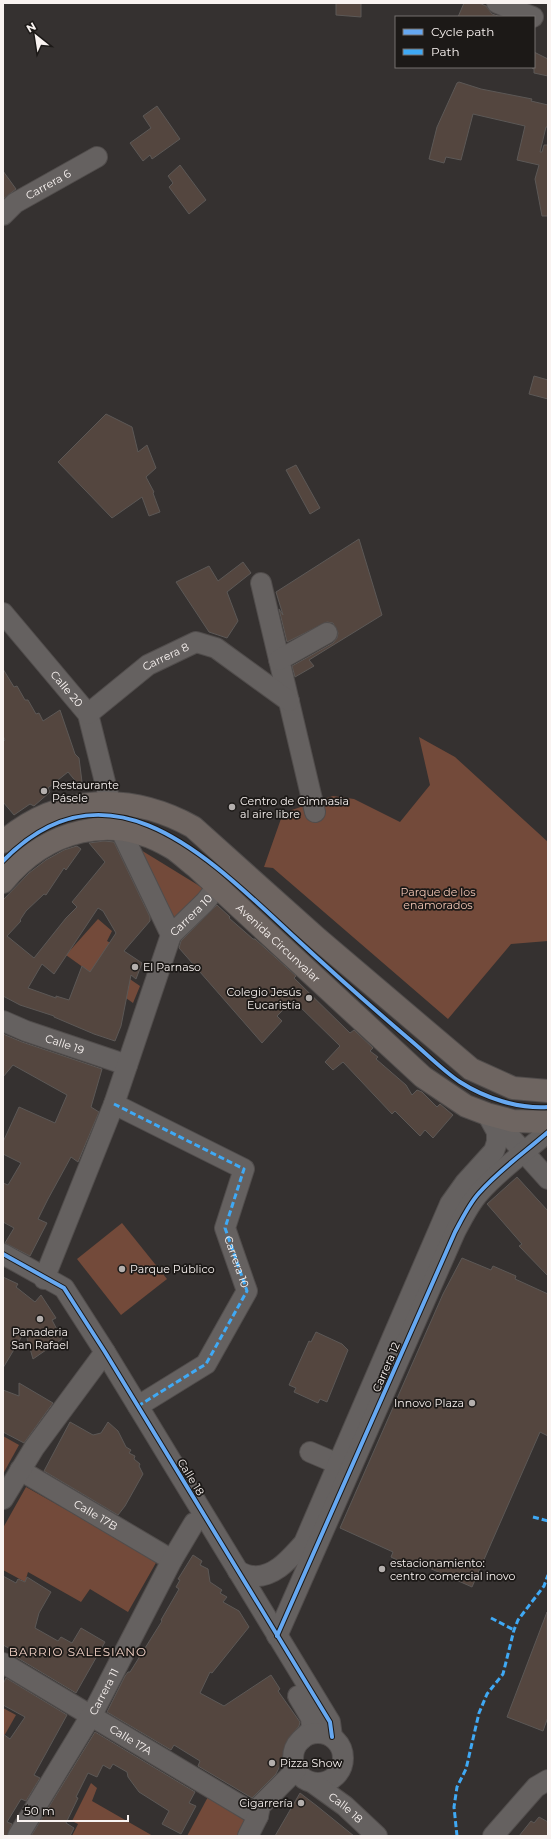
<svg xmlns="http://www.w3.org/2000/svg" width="551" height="1839" font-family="Montserrat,sans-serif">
<rect width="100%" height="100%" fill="#353130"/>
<g fill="#734a3a">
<path d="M419 737 455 757 548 842V941L511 944 448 1019 273 868 264 867 283 813 333 796 354 799 400 822 430 785Z"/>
<path d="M136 847 206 890 176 921Z"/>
<path d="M98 919 112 931 107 941 114 945 102 960 140 986 133 1003 66 955Z"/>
<path d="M122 1223 167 1279 121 1315 77 1259Z"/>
<path d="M3 1436 19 1445 3 1474Z"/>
<path d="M26 1487 157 1561 128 1612 90 1589 81 1602 28 1572 26 1579 28 1580 27 1583 3 1570V1528Z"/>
<path d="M3 1708 16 1715 3 1738Z"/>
<path d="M91 1783 97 1788 92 1801 153 1836H72L78 1824 72 1821Z"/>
<path d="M209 1795 250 1816 239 1836H187Z"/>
</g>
<g fill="#54463f" stroke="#5c5856" fill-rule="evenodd">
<path d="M336 3H361V17L336 15Z"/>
<path d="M464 3H479L486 6 492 14 501 17H458Z"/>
<path d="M534 52 548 59V76L534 73V69L532 68 534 67Z"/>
<path d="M459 82 481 89 532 99 531 101 548 105V127H546L540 152H542L544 145H548V216H542L535 179 539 165 517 160 525 126 473 114 461 160 446 157 444 163 429 159 437 127 457 83Z"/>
<path d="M157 106 180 139 152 159 150 155 143 161 130 143 151 128 143 116Z"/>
<path d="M180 165 206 200 189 214 169 187 173 183 168 176Z"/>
<path d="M3 171 16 189 3 199Z"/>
<path d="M534 376 548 380V399L529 394Z"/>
<path d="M106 414 132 427 138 452 147 445 156 468 146 477 154 492 153 493 160 512 149 516 142 497 112 518 58 462Z"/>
<path d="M296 465 320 508 310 514 286 470Z"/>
<path d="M359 539 382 615 309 660 314 666 295 677 292 666 333 643 337 638 338 633 333 623 327 622 287 642 279 609 283 615 276 592Z"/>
<path d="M243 562 251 573 227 592 238 621 227 638 209 632 176 582 209 566 218 581Z"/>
<path d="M3 669 14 687 17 686 25 700H28L36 714 39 713 43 721 60 710 75 754 79 758 83 790 68 772 48 788 50 792 34 806 30 804 14 815 3 802V742L5 740 3 736Z"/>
<path d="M104 841 114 842 150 917V921L124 951 142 963 136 979 131 975 121 1026 115 1041 94 1034 54 1017V1016L20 1005 3 996V900L29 873 46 860 64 850 77 846 81 849 66 870 64 868 46 895 44 894 26 911 20 920 21 921 7 936 34 958 66 918 77 907 72 902 105 862 89 843ZM98 908 103 911 116 933 90 972 82 966 69 1000 56 996V998L28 988 42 964 54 974Z"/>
<path d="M217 905 230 917 229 918 253 939H255L296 976 294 978 350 1033 354 1030 373 1048 370 1051 378 1057 376 1059 406 1085 412 1095 417 1090 422 1092 437 1107 440 1104 453 1115 433 1138 425 1130 420 1136 395 1111 392 1114 343 1062 333 1070 325 1062 340 1046 293 1000 277 1016 282 1021 262 1043 179 948 181 941Z"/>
<path d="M3 1034 22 1042 102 1069 91 1107 99 1112 78 1162 71 1157 48 1199 38 1219 47 1223 30 1256 5 1243 14 1228 3 1222V1183L8 1185 21 1163 3 1154V1142L19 1107 55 1123 67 1095 13 1065 3 1077Z"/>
<path d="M517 1177 548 1211V1276L519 1246 522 1244 487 1204Z"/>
<path d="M462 1258 491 1270 493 1266 516 1276 515 1279 548 1294V1436L540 1432 472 1587 418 1563 416 1569 403 1563 391 1557 393 1552 340 1528 443 1294Z"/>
<path d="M3 1277 18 1284 16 1287 35 1302 41 1295 56 1318 52 1320 62 1339 33 1359 25 1331 3 1368Z"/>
<path d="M316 1332 342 1344 348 1350 327 1402 320 1399 318 1403 294 1392 296 1388 289 1385 309 1341 311 1342Z"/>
<path d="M19 1383 53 1403 24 1443 3 1432V1390L19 1396Z"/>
<path d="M70 1422 93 1435 101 1433 108 1422 118 1431 126 1447 131 1450 129 1453 135 1456 134 1459 140 1464 139 1466 143 1474 125 1506 118 1515 44 1471Z"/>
<path d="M193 1555 202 1561 200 1565 208 1569 210 1582 222 1590 220 1593 227 1597 223 1602 239 1611 249 1627 212 1673 210 1672 200 1693 224 1706 271 1675 280 1689 278 1691 300 1722 299 1726 291 1736V1742L276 1774 252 1798 198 1766 200 1761 174 1745 171 1750 107 1712 125 1676 128 1672H130L162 1621 161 1620 179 1589 176 1587 180 1580 178 1579Z"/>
<path d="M3 1576 16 1583 18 1579 25 1582 27 1577 51 1592 39 1613 35 1628 58 1641 61 1637 72 1643 81 1628 105 1642 76 1693 16 1657 18 1653 3 1645Z"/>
<path d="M547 1612 548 1717 543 1731 507 1717Z"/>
<path d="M6 1678 67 1715 34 1775 40 1778 26 1801 21 1799 7 1822 12 1824 7 1836H3V1734L10 1739 25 1717 3 1705V1684Z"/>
<path d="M95 1732 195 1792 189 1803 196 1806 181 1834 162 1824 169 1811 139 1792 128 1777 127 1772 113 1764 110 1769 103 1765 97 1777 88 1773 76 1797 78 1798 66 1823 74 1828 70 1836H31Z"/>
<path d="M300 1793 317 1806 354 1836H275Z"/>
<path d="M539 1817 548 1822V1836H519L531 1821 534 1823Z"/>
</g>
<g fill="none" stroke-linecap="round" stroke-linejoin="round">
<defs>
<g id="minor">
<path d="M497 3 533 17"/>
<path id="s1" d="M3 215 15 203 97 157"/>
<path d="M261 583 315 812"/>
<path id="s2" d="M3 613 88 714 110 802"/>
<path d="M279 660 327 633"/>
<path id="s3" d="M88 714 148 665 196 642 216 648 289 701"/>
<path d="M120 829 171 935"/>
<path id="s4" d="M3 1021 26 1031 127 1065"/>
<path id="s5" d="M114 1104 244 1169 225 1228 247 1291 206 1364 138 1406"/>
<path d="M494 1119 548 1179"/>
<path d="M3 1254 64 1288 105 1352 330 1722 332 1737"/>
<path id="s6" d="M44 1279 114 1104 171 935 205 902 217 887"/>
<path d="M310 1452 350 1469"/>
<path id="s7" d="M20 1470 172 1560"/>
<path d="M3 1499 34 1448 105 1352"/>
<path d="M238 1571C242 1573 248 1576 253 1576 275 1578 291 1557 304 1543L450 1204 465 1183 494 1151 497 1142V1132L487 1114"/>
<path d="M277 1636 455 1232C462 1219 469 1204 479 1193 499 1170 525 1152 548 1132"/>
<path id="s8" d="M3 1663 258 1816"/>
<path d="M298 1696 311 1718 312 1729 302 1739"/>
<circle cx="318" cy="1758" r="25"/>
<path id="s9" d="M313 1783 345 1806 377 1836"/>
<path id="s10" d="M18 1836 95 1709 172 1560 194 1523"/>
<path d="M248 1836 258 1816 260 1806 296 1770"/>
<path d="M493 1836 536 1787 548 1780"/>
</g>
<g id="major">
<path d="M3 842C58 794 130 792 193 827L318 939 471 1069 513 1088 548 1091"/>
<path id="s11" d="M3 882C46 830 112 811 172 848 180 853 188 861 196 867L423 1077 466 1106 487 1114 513 1121 548 1122"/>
</g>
</defs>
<use href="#minor" stroke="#514d4c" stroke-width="22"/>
<use href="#major" stroke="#514d4c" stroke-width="24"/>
<use href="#minor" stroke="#656160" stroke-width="20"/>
<use href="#major" stroke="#6e6561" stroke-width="22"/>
<g stroke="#3fa9f5" stroke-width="3" stroke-dasharray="6 3" stroke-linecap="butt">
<path d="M114 1104 244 1169 225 1228 247 1291 206 1364 138 1406"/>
<path d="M533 1517 548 1521"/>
<path d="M491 1618 514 1630"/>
<path d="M457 1836 454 1807 457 1787 466 1769 479 1713 487 1694 503 1674 514 1630 518 1620 544 1586 548 1575"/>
</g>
<defs>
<g id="cycleway">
<path d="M3 861C108 753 209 858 291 934 330 970 369 1005 409 1039 426 1053 442 1070 460 1082 485 1098 518 1109 548 1107"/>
<path d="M3 1254 64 1288 105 1352 330 1722 332 1737"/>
<path d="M277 1636 455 1232C462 1219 469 1204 479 1193 499 1170 525 1152 548 1132"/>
</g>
</defs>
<use href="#cycleway" stroke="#1c1917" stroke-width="6"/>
<use href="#cycleway" stroke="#66a8f1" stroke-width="4"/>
</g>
<g fill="#b4afad" stroke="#1c1917" stroke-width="1.5">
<circle cx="44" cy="791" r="4"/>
<circle cx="232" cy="807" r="4"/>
<circle cx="135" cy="967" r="4"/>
<circle cx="309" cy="998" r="4"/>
<circle cx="122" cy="1269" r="4"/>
<circle cx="40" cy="1319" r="4"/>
<circle cx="472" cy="1403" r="4"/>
<circle cx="382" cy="1569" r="4"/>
<circle cx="272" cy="1763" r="4"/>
<circle cx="301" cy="1803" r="4"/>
</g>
<g text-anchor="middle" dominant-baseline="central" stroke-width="3.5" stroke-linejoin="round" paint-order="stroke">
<g font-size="11" fill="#f9f3f1" stroke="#1c1917">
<text stroke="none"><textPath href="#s1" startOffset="55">Carrera 6</textPath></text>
<text stroke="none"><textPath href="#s3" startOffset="97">Carrera 8</textPath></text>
<text stroke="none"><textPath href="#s2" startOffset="99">Calle 20</textPath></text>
<text stroke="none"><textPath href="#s6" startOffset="395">Carrera 10</textPath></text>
<text stroke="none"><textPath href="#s11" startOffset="332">Avenida Circunvalar</textPath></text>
<text stroke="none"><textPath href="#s4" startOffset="66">Calle 19</textPath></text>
<text stroke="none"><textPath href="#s5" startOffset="243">Carrera 10</textPath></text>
<text transform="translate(386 1367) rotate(-67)">Carrera 12</text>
<text transform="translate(191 1477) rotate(59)">Calle 18</text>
<text stroke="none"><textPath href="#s7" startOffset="88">Calle 17B</textPath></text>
<text stroke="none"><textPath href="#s10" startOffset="168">Carrera 11</textPath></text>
<text stroke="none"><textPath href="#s8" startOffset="149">Calle 17A</textPath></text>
<text stroke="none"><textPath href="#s9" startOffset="41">Calle 18</textPath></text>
</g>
<g font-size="11" fill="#f9f3f1" stroke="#1c1917" text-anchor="start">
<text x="52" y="785">Restaurante<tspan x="52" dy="13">Pásele</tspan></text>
<text x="240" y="801">Centro de Gimnasia<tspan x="240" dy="13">al aire libre</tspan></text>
<text x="143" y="967">El Parnaso</text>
<text x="301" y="992" text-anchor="end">Colegio Jesús<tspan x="301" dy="13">Eucaristía</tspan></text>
<text x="130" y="1269">Parque Público</text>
<text x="40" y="1332" text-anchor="middle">Panaderia<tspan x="40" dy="13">San Rafael</tspan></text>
<text x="464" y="1403" text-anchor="end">Innovo Plaza</text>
<text x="390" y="1563">estacionamiento:<tspan x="390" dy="13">centro comercial inovo</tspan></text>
<text x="280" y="1763">Pizza Show</text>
<text x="293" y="1803" text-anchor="end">Cigarrería</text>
</g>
<g font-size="11" fill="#f3c6b5" stroke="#1c1917">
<text x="438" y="892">Parque de los<tspan x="438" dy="13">enamorados</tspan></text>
</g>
<g font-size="12" letter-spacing="1" fill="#f6d5c9" stroke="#1c1917">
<text x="78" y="1651">BARRIO SALESIANO</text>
</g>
</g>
<rect width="551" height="1839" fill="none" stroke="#f9f3f1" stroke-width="8"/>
<rect x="395" y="16" width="140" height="52" fill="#1c1917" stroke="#74706e"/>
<rect x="403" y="29" width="20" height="6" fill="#66a8f1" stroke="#74706e"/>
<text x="431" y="36" font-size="12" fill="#f9f3f1">Cycle path</text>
<rect x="403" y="49" width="20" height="6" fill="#3fa9f5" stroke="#74706e"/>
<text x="431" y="56" font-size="12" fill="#f9f3f1">Path</text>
<g transform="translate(36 36) rotate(330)" stroke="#1c1917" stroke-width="3" paint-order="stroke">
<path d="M0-3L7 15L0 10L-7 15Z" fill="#f9f3f1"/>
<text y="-6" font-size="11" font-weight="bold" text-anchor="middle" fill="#f9f3f1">N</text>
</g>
<path d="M18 1815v6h110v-6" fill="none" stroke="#f9f3f1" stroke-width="2"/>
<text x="24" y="1815" font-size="12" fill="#f9f3f1" stroke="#1c1917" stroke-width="3" paint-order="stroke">50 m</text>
</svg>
